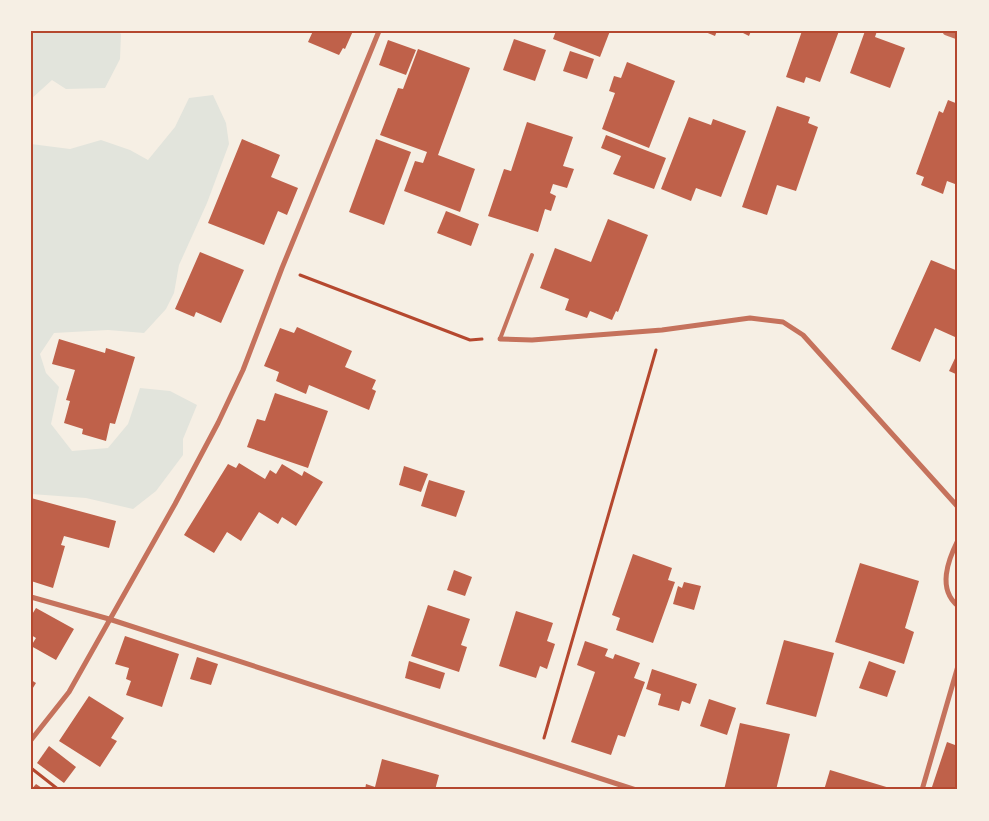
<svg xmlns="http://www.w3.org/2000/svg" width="989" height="821" font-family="Figtree,sans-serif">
<rect width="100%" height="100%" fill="#f6efe4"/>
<g fill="#e2e4dc">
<path d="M31 31H118L121 34 120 59 105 88 66 89 52 80 31 99Z"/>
<path d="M213 95 226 123 229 144 207 203 179 265 174 293 166 309 144 333 108 330 54 333 40 354 46 373 59 387 51 424 72 451 108 448 128 424 140 388 170 391 197 405 183 439V455L156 491 133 509 86 498 31 494V144L70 149 101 140 130 150 148 160 175 127 189 98Z"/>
</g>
<g fill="#bf614a">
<path d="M313 31H353L345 49 343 48 339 55 308 42Z"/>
<path d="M556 31H610L600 57 553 39Z"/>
<path d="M703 31H717L715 36Z"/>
<path d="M739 31H751L749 36Z"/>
<path d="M802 31H839L820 82 806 77 804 83 786 77Z"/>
<path d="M865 31H877L875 37 905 48 890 88 850 73Z"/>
<path d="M514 39 546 50 535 81 503 70Z"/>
<path d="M388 40 416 50 406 75 379 65Z"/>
<path d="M418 49 470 68 438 155 475 169 460 212 404 191 415 161 423 163 427 152 380 135 398 88 403 89Z"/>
<path d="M570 51 594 59 587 79 563 71Z"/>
<path d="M627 62 675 81 649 148 602 129 615 93 609 91 614 76 621 78Z"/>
<path d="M948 100 958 104V176L955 184 947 181 943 194 921 185 924 177 916 174 939 111 943 113Z"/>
<path d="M777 106 810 117 808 123 818 127 796 191 777 185 767 215 742 207Z"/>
<path d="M689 117 711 125 713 119 746 131 721 197 696 188 691 201 661 189Z"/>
<path d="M527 122 573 137 563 166 574 169 567 188 553 184 550 193 556 196 551 211 545 209 538 232 488 216 504 169 511 171Z"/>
<path d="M606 135 666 158 654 189 613 174 621 156 601 148Z"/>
<path d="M242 139 280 155 271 177 298 188 287 215 278 211 264 245 208 223Z"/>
<path d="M376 139 411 152 384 225 349 212Z"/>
<path d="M446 211 479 224 471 246 437 233Z"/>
<path d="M608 219 648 235 618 312 616 311 612 320 590 311 587 318 565 310 569 299 540 288 555 248 591 262Z"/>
<path d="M200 252 244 270 221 323 196 312 194 317 175 309Z"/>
<path d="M931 260 958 271V330L955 337 935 328 920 362 891 349Z"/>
<path d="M297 327 352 351 345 367 376 380 372 389 376 391 369 410 309 385 306 394 276 381 279 372 264 366 280 328 294 333Z"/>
<path d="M59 339 105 353 106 348 135 357 115 424 110 423 106 441 82 434 83 429 64 423 70 401 66 400 75 370 52 364Z"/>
<path d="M958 352V375L949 371Z"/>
<path d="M275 393 328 411 308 468 247 447 257 419 265 421Z"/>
<path d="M239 463 265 479 270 470 276 474 282 464 302 476 304 471 323 482 296 526 282 517 278 524 259 512 241 541 227 532 214 553 184 535 228 464 236 468Z"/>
<path d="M404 466 428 474 421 492 399 485Z"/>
<path d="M429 480 465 491 456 517 421 506Z"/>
<path d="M31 498 116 521 109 548 64 536 61 545 65 546 53 588 31 581Z"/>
<path d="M633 554 672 568 668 580 675 582 653 643 616 630 620 618 612 615Z"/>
<path d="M860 563 919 581 905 628 914 632 904 664 835 642Z"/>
<path d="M454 570 472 577 465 596 447 590Z"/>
<path d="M684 582 701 586 694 610 673 604 678 586 682 588Z"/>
<path d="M428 605 470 619 461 645 467 647 459 672 411 656Z"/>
<path d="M36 608 74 629 56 660 31 646 36 638 31 635V616Z"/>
<path d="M516 611 553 623 547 641 555 644 547 669 540 666 536 678 499 666Z"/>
<path d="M125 636 179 654 162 707 126 695 131 681 126 679 129 668 115 664Z"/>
<path d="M784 640 834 653 816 717 766 704Z"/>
<path d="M585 641 608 649 605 656 613 659 615 654 640 663 634 678 645 682 625 737 618 735 611 755 571 742 595 672 577 665Z"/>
<path d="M197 657 218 664 211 685 190 679Z"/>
<path d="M409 661 445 673 440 689 405 678Z"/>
<path d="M869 661 896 671 887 697 859 688Z"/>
<path d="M652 669 697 684 690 704 682 701 679 711 658 705 661 694 646 689Z"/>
<path d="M31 680 36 683 31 691Z"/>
<path d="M89 696 124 718 111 738 117 741 100 767 59 741Z"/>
<path d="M709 699 736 708 727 735 700 726Z"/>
<path d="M740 723 790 734 776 790H724Z"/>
<path d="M958 737V790H931L947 742 955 745Z"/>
<path d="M49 746 76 767 64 783 37 763Z"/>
<path d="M382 759 439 775 435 790H365L366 784 375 787Z"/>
<path d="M830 770 893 789V790H824Z"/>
<path d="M36 784 45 790H31Z"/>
</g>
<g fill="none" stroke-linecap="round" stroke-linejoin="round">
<g stroke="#b5482f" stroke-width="3">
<path d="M300 275 470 340 482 339"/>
<path d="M544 738 656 350"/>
<path d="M31 768 59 790"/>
</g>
<path stroke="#c5725c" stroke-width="4" d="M500 339 532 255"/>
<g stroke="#c5725c" stroke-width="5">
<path d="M500 339 532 340 662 330 750 318 783 322 803 335 958 507"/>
<path d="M958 540C948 560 937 589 958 606"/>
<path d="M31 597 109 619 636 790"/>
<path d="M31 740 69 692 175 504 218 423 243 370 282 268 379 31"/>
<path d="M922 790 958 666"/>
</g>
<path stroke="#c5725c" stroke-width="9" d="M947 31 958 35"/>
</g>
<rect width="989" height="821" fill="none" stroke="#f6efe4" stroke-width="65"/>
<rect x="32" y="32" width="924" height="756" fill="none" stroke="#b5482f" stroke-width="2"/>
</svg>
